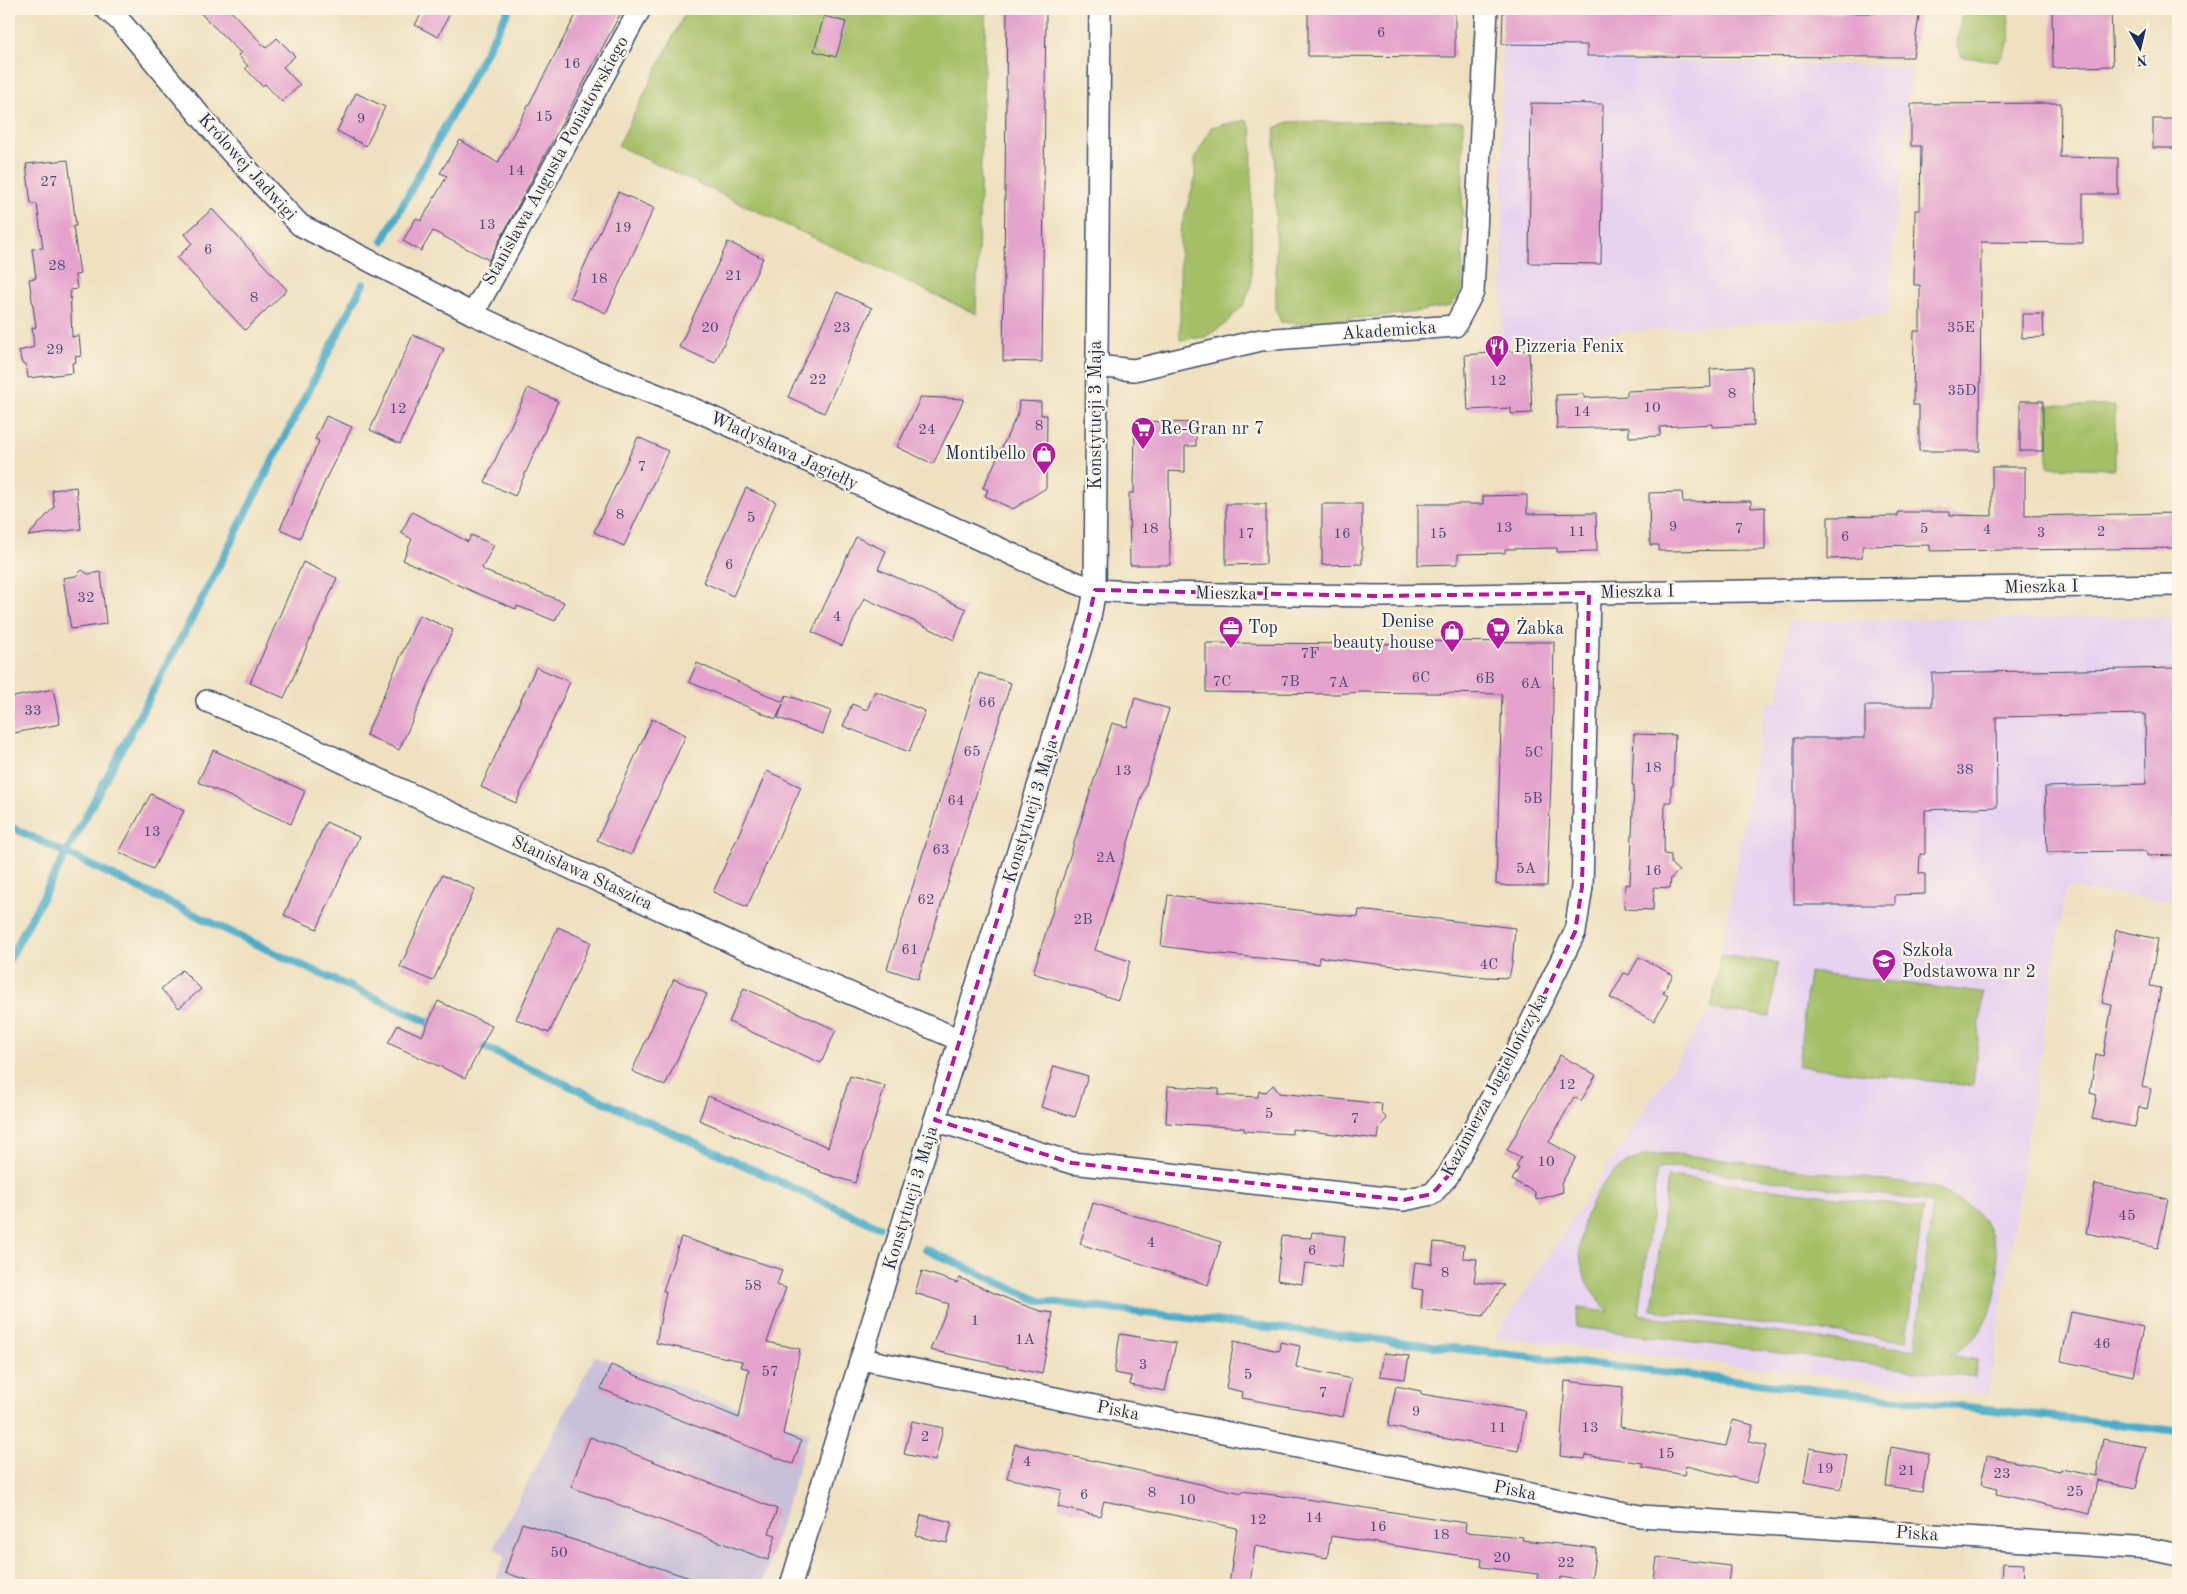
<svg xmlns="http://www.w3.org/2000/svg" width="2187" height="1594" font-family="'Old Standard TT',serif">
<rect width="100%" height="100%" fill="#fcf5e5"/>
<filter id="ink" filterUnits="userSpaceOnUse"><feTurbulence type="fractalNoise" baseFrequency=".02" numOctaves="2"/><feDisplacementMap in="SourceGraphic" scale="10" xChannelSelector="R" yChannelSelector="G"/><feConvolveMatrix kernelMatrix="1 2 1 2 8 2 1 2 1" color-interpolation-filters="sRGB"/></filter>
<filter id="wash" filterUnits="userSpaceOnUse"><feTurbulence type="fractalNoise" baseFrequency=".0096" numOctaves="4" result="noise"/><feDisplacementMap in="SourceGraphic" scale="20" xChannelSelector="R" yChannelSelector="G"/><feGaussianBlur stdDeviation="1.12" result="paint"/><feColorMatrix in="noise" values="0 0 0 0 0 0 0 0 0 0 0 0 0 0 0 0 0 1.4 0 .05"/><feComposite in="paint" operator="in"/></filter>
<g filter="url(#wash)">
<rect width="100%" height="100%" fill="#efe1c0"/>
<g fill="#e7d2ef">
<path d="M1502 9H1625L1624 61 1911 66 1888 314 1502 340Z"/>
<path d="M2178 616V902L2066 888 1988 1395 1495 1337 1711 1009 1761 724 1766 705 1768 702 1778 703 1789 621Z"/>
</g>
<path fill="#c8bfd8" d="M595 1356 809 1433 762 1585H494L505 1555 493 1548Z"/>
<g fill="#a4bf66" stroke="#607762" fill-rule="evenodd">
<path d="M687 9H986L976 314 618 146Z"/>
<path d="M1962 9H2008L2010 40 1999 61 1962 57 1957 45Z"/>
<path d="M1247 120 1252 131 1251 286 1243 306 1224 325 1205 337 1180 340V231L1195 179V159L1211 127Z"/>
<path d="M1463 121 1462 289 1451 306 1402 314 1299 324 1281 322 1276 311 1275 128 1288 122Z"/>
<path d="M2046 405 2115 406V469L2048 467Z"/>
<path d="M1721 955 1778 963 1770 1016 1711 1009Z"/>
<path d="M1809 972 1983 993 1973 1086 1798 1066Z"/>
<path d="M1661 1154H1677L1933 1187C1952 1196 1975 1205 1986 1224 2011 1267 1996 1334 1950 1354L1977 1359 1975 1378 1576 1327 1578 1308 1609 1312C1596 1298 1584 1282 1581 1262 1575 1224 1598 1174 1635 1159 1642 1155 1653 1155 1661 1154ZM1677 1167 1933 1202 1915 1350 1639 1315 1657 1169Z"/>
<path d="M1668 1176 1923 1208 1906 1341 1652 1310Z"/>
</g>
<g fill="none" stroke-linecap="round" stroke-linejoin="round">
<g stroke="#49acc8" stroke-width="8">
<path d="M383 241 509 9"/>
<path d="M9 826 281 956 437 1026"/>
<path d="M9 960 202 599 363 284"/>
<path d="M473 1042 879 1227"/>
<path d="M925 1249 1040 1301 2178 1431"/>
</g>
</g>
<g id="blocks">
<g fill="#e4a3cc">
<path d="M196 9H229L266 48 277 38 295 56 283 67 300 85 282 102 265 84 262 86 245 68 248 66 238 55 241 53Z"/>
<path d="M424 9H452L438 37 415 25Z"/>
<path d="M579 9H623L489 260 433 231 421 251 403 241 416 218 421 221 447 176 440 173 460 140 498 163Z"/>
<path d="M1007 9H1046L1042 362 1003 361Z"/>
<path d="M1308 9H1455V57L1308 56Z"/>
<path d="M1503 9H1563V13H1670V9H1744V13H1876V9H1920L1913 57 1587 56V45L1502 44Z"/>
<path d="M2052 9H2111L2113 66 2053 68Z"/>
<path d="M824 16 846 22 836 57 814 51Z"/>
<path d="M356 93 385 107 366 146 337 131Z"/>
<path d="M1531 103 1603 104 1601 264 1529 263Z"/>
<path d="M2061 103 2060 157 2118 158V194H2083V243L1981 242 1980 451H1919V405H1913L1914 331H1920V285H1914L1915 210H1920L1921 146H1911V104Z"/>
<rect x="2153" y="119" width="25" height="29"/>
<path d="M68 160 76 226H73L80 274 75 275 77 289 70 290 72 337 79 335 81 356 75 357 76 362 72 363 73 373 28 378 26 364H22L19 351 34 347 32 328 36 327 29 279 36 278 32 249 43 248 37 204H31L26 164Z"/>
<path d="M618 192 654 208 606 313 570 297Z"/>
<path d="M212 209 287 290 245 330 177 258 192 243 185 234Z"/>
<path d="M728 242 763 258 715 363 679 347Z"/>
<path d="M837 292 872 308 824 413 788 397Z"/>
<path d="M2022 314H2043L2044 337 2022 338Z"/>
<path d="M413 335 444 349 400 444 370 430Z"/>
<path d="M1529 350 1532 413 1511 414V408L1468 410 1465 355Z"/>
<path d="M1752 367 1754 425 1712 427V424L1660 427V436L1629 437V427L1557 429 1556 395 1584 394V398L1627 396V391L1711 387 1710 369Z"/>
<path d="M528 388 558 401 515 496 485 482Z"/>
<path d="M921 397 964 399 933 464 897 447Z"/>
<path d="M1019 401 1041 402V415H1047L1046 488 1013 509 985 496 988 490 983 488 1018 413Z"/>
<rect x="2020" y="401" width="23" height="50"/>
<path d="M326 416 352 427 328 474 300 538 280 529 319 441 315 439Z"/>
<path d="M1135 421 1196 423V446H1185V472L1169 471 1170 565H1130L1129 493H1134Z"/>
<path d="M638 437 668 451 624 546 594 532Z"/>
<path d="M1992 467H2025V516L2178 513V548L1930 551V545L1862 546V558L1828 559V517L1898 516V512H1950V515L1992 516Z"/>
<path d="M76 487 81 529 28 536 54 507 52 490Z"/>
<path d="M746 488 776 502 733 596 703 582Z"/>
<path d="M1682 492 1683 502 1751 501V508L1765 507V550L1659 551V545H1650L1649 493Z"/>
<path d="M1527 495V514L1596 513 1597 551 1557 552V548L1505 549V553L1458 554V564L1418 565V504H1483V496Z"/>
<path d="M1226 504H1266V564L1226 565Z"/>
<path d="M1322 504H1362V564L1322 565Z"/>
<path d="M412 512 468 542 471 535 494 545 482 568 485 571 564 602 555 621 531 611 517 606 516 609 474 592 403 560 412 539 401 533Z"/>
<path d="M856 537 886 551 878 569 966 609 954 640 864 598 842 646 812 632Z"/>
<path d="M303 562 337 578 284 698 250 683Z"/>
<path d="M82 570 88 574 101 572 106 624 71 629 63 578 76 576Z"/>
<path d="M419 615 453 630 399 750 366 735Z"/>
<path d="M1396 641 1554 642 1552 753 1547 886H1508L1496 884 1502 694 1361 692 1337 694 1206 692V643L1396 644Z"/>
<path d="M697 663 783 702 786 695 831 711 823 734 778 718 783 704 776 719 689 682Z"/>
<path d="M536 667 570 682 516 803 481 787Z"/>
<path d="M2178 668V855L2147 856V851L2047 852 2045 787 2146 784 2145 714 1996 717 1997 807 1925 810V854H1920L1919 873 1925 874V894L1895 895V905H1794V738H1865V706H1932V673Z"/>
<path d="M979 673 1011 683 918 979 887 969Z"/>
<path d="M53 689 60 724 9 734V698Z"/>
<path d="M875 691 925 711 909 752 843 726 852 704 867 710Z"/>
<path d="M1135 698 1169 709 1095 950 1130 961 1118 1000 1033 973 1112 723 1127 727Z"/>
<path d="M652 719 686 735 631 855 597 840Z"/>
<path d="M1634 734 1675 735 1673 786H1671V802H1665L1664 854 1671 855V864L1679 871 1671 878 1670 888 1654 887 1653 910 1624 909 1625 884 1630 885 1634 785H1632Z"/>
<path d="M213 750 305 791 291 824 198 782Z"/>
<path d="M767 771 801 787 747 907 713 892Z"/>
<path d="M151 794 184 811 153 869 119 852Z"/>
<path d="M326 822 359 837 317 929 284 915Z"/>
<path d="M442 875 475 889 433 981 400 967Z"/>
<path d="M1168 895 1358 917 1359 910 1515 928 1512 964 1509 978 1485 977 1319 957V964L1220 954 1161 946Z"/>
<path d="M558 927 591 942 549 1033 516 1019Z"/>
<path d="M2116 930 2158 939 2150 986 2161 988 2142 1087 2151 1089 2147 1109 2139 1107 2135 1127 2092 1119 2097 1095 2090 1093 2096 1054 2103 1056 2112 1005 2102 1003Z"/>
<path d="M1639 957 1673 975 1663 993 1668 996 1654 1021 1610 998 1624 973 1629 975Z"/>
<path d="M182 970 201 989 179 1008 161 989Z"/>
<path d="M674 979 707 994 665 1086 632 1071Z"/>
<path d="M744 988 836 1030 821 1063 729 1022Z"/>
<path d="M438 1001 492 1026 465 1078 388 1043 398 1025 422 1036Z"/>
<path d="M1560 1055 1596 1075 1581 1101 1574 1097 1549 1142 1576 1157 1561 1184 1563 1192 1536 1200 1535 1192 1512 1180 1519 1168 1516 1167 1521 1157 1507 1150Z"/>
<path d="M1054 1066 1088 1076 1075 1117 1041 1107Z"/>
<path d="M850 1076 885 1086 855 1183 820 1172 821 1171 699 1120 708 1096 828 1147Z"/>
<path d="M1273 1085 1279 1093 1382 1104 1381 1112 1387 1119 1380 1126 1378 1139 1292 1129V1134L1244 1131V1128L1166 1123 1168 1086 1219 1089V1095L1258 1097 1259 1091 1266 1092Z"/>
<path d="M2095 1184 2168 1199 2158 1248 2086 1233Z"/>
<path d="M1093 1203 1221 1242 1208 1285 1080 1244Z"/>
<path d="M1312 1232 1345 1236 1342 1267 1305 1263 1302 1284 1277 1280 1282 1236 1311 1238Z"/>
<path d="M681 1237 782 1270 777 1285 786 1288 767 1342 800 1349 783 1434 801 1441 793 1464 601 1389 611 1365 739 1418 749 1369 741 1367 742 1361 656 1343 666 1291H663Z"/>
<path d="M1434 1242 1464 1245 1463 1258 1477 1259 1474 1282 1504 1285 1483 1316 1421 1309 1423 1290 1412 1288 1415 1262 1432 1264Z"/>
<path d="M922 1271 957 1283 960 1278 1015 1302 1040 1311 1053 1313 1042 1374 930 1350 949 1304 915 1293Z"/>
<path d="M2071 1312 2143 1327 2134 1376 2061 1361Z"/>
<path d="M1120 1334 1176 1343 1165 1391 1130 1385 1131 1376 1114 1373Z"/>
<path d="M1234 1341 1279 1351 1280 1342 1300 1346 1296 1367 1351 1379 1343 1417 1242 1398 1243 1392 1226 1388Z"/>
<path d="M1384 1353 1409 1356 1405 1379 1380 1376Z"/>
<path d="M1565 1381 1623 1387 1620 1427 1726 1446 1733 1420 1753 1425 1749 1442 1766 1446 1756 1483 1686 1466 1684 1475 1642 1467 1643 1463 1586 1455 1585 1459 1560 1456Z"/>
<path d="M1396 1386 1421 1391V1394L1526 1411 1518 1451 1436 1437 1388 1426Z"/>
<path d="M912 1421 943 1428 935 1461 904 1454Z"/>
<path d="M590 1437 777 1509 769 1533 776 1535 768 1560 571 1487Z"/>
<path d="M2103 1439 2146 1447 2136 1488 2097 1481 2090 1514 1997 1494 1998 1488 1981 1484 1987 1456 2060 1471 2061 1469 2096 1476Z"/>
<path d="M1015 1444 1242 1493V1491L1299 1498 1466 1523 1465 1532 1523 1537 1522 1540 1596 1548 1591 1582 1561 1577 1560 1585 1536 1583 1538 1574 1481 1567 1482 1559 1331 1536 1327 1558 1255 1546 1250 1585H1229L1237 1528 1104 1501 1100 1516 1058 1507 1062 1490 1007 1478Z"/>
<path d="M1891 1447 1929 1454 1922 1491 1886 1486Z"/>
<path d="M1810 1448 1847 1455 1841 1489 1804 1482Z"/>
<path d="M921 1515 952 1522 947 1543 916 1536Z"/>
<path d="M522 1523 699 1581 698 1585H544L505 1573Z"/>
<path d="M1657 1557 1730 1566 1728 1585H1658L1659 1581 1654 1580Z"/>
<path d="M2002 1563 2024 1564 2023 1585H2001Z"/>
</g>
</g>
</g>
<g filter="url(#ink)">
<use href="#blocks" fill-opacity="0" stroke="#3b4a6d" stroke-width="1"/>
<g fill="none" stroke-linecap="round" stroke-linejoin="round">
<defs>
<g id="minor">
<path d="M106 9 120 21 230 151 300 225 473 314 581 365 698 411 1064 578 1095 590 1151 593 1381 596 2178 585"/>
<path d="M473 314 640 9"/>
<path d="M1096 366 1134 370 1261 340 1455 326 1473 292 1487 9"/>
<path d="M207 701 276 730 393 786 739 946 960 1040"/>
<path d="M935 1120 1072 1163 1404 1200 1432 1194 1448 1176 1513 1059 1575 932 1582 887 1589 593"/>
<path d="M861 1359 1640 1516 2150 1549 2178 1555"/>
<path d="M791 1585 1089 622 1095 590 1100 9"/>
</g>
</defs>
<use href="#minor" stroke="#3b4a6d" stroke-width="24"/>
<use href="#minor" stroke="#fff" stroke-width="21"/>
</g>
</g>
<path fill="none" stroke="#b5179e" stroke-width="4" stroke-dasharray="10 6" stroke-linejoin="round" d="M1095 590 1381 596 1589 593 1582 887 1575 932 1513 1059 1448 1176 1432 1194 1404 1200 1072 1163 935 1120 1083 643Z"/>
<defs>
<symbol id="restaurant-pin" viewBox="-11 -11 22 30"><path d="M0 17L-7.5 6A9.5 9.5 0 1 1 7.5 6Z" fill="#b5179e" stroke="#fcf5e5"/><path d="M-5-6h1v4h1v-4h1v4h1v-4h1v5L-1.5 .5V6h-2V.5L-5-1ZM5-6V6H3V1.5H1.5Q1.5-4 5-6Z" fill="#fff"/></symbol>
<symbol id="supermarket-pin" viewBox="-11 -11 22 30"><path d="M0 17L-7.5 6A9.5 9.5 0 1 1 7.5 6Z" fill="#b5179e" stroke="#fcf5e5"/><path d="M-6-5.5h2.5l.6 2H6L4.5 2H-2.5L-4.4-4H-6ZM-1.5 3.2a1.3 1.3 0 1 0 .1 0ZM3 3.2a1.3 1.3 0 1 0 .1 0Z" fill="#fff"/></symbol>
<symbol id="shop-pin" viewBox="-11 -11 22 30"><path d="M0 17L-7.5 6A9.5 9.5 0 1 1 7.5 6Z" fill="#b5179e" stroke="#fcf5e5"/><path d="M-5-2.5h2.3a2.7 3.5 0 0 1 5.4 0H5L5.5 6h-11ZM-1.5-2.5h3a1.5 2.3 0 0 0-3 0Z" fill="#fff"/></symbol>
<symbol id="office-pin" viewBox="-11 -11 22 30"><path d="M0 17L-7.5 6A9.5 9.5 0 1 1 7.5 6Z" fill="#b5179e" stroke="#fcf5e5"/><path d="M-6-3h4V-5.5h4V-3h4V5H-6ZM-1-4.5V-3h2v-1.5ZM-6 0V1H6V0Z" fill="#fff"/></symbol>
<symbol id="school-pin" viewBox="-11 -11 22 30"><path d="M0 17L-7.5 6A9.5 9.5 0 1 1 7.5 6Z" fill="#b5179e" stroke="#fcf5e5"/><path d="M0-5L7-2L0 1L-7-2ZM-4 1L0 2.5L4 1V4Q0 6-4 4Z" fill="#fff"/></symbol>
</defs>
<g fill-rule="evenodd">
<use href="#restaurant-pin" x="1483" y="333" width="28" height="38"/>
<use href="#supermarket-pin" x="1129" y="415" width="28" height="38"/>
<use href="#shop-pin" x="1030" y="440" width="28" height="38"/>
<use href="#office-pin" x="1217" y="614" width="28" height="38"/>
<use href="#supermarket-pin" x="1484" y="615" width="28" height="38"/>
<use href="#shop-pin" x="1438" y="618" width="28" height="38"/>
<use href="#school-pin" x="1870" y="947" width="28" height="38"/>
</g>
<g text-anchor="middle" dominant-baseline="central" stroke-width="4.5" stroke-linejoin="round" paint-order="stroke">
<g font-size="15" fill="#4d4c7a">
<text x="1381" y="33">6</text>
<text x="572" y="64">16</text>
<text x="544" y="117">15</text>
<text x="361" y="119">9</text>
<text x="516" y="171">14</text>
<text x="49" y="182">27</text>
<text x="487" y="225">13</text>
<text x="623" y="228">19</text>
<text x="208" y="250">6</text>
<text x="57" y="266">28</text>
<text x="734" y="276">21</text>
<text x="599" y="279">18</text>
<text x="254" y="298">8</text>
<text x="710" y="328">20</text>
<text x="842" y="328">23</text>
<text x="1961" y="328">35E</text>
<text x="55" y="350">29</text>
<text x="818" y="380">22</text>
<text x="1498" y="381">12</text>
<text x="1962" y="391">35D</text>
<text x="1732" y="394">8</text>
<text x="1652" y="408">10</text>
<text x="398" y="409">12</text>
<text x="1582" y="412">14</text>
<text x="1039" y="426">8</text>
<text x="927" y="430">24</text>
<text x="642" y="467">7</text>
<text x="620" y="515">8</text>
<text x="751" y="518">5</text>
<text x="1673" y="527">9</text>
<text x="1504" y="528">13</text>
<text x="1150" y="529">18</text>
<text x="1739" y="529">7</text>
<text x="1924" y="529">5</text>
<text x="1987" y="530">4</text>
<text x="1577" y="532">11</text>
<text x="2101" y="532">2</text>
<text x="2041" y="533">3</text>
<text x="1246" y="534">17</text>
<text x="1342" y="534">16</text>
<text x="1438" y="534">15</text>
<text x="1845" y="537">6</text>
<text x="729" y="565">6</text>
<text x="86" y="598">32</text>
<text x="837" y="617">4</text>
<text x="1310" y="654">7F</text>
<text x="1421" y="678">6C</text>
<text x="1485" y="679">6B</text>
<text x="1222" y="682">7C</text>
<text x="1290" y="682">7B</text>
<text x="1339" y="683">7A</text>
<text x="1531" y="684">6A</text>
<text x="987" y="703">66</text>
<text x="33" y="711">33</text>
<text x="972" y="752">65</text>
<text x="1534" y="753">5C</text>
<text x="1653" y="768">18</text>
<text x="1965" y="770">38</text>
<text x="1123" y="771">13</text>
<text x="1533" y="799">5B</text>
<text x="956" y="801">64</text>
<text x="152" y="832">13</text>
<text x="941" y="850">63</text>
<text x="1106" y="858">2A</text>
<text x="1526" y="869">5A</text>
<text x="1653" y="871">16</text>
<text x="926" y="900">62</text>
<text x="1083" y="920">2B</text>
<text x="910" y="950">61</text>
<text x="1489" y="965">4C</text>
<text x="1567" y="1085">12</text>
<text x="1269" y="1114">5</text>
<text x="1355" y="1119">7</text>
<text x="1546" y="1162">10</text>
<text x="2127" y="1216">45</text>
<text x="1151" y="1243">4</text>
<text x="1312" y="1251">6</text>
<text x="1445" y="1273">8</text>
<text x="753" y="1286">58</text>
<text x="975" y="1321">1</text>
<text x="1025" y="1340">1A</text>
<text x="2102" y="1344">46</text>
<text x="1143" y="1365">3</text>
<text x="770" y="1372">57</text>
<text x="1248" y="1375">5</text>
<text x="1323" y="1393">7</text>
<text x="1416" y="1412">9</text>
<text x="1498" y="1428">11</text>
<text x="1590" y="1428">13</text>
<text x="925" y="1437">2</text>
<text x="1666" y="1454">15</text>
<text x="1027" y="1462">4</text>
<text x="1825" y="1469">19</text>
<text x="1907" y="1471">21</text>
<text x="2002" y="1474">23</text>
<text x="2075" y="1492">25</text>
<text x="1152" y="1493">8</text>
<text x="1084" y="1495">6</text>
<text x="1187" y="1500">10</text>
<text x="1314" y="1518">14</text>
<text x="1258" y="1520">12</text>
<text x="1378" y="1527">16</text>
<text x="1441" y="1535">18</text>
<text x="559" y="1553">50</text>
<text x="1502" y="1558">20</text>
<text x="1566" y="1563">22</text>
</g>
<g font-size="18" fill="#1b2f5e" stroke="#fcf5e5">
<text transform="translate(556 161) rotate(-61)">Stanisława Augusta Poniatowskiego</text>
<text transform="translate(247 167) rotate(48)">Królowej Jadwigi</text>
<text transform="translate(1389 331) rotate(-4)">Akademicka</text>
<text transform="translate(1096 415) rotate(-90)">Konstytucji 3 Maja</text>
<text transform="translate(784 451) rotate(25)">Władysława Jagiełły</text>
<text transform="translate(2041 587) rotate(-1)">Mieszka I</text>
<text transform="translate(1637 592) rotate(-1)">Mieszka I</text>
<text transform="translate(1232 594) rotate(1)">Mieszka I</text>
<text transform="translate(1031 811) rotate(-73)">Konstytucji 3 Maja</text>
<text transform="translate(582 873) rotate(25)">Stanisława Staszica</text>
<text transform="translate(1495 1085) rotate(-62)">Kazimierza Jagiellończyka</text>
<text transform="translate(911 1198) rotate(-73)">Konstytucji 3 Maja</text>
<text transform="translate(1118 1411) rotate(11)">Piska</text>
<text transform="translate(1515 1491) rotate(11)">Piska</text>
<text transform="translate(1917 1534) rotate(4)">Piska</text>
</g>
<g font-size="18" fill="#1b2f5e" stroke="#fcf5e5" text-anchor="start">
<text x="1514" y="347">Pizzeria Fenix</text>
<text x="1160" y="429">Re-Gran nr 7</text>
<text x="1026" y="454" text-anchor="end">Montibello</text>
<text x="1434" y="622" text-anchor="end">Denise<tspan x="1434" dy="21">beauty house</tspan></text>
<text x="1248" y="628">Top</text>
<text x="1516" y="629">Żabka</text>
<text x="1902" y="951">Szkoła<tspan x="1902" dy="21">Podstawowa nr 2</tspan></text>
</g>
</g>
<rect width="2187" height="1594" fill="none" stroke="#fcf5e5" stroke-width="30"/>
<g transform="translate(2140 48) rotate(172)" stroke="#fcf5e5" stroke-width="4" paint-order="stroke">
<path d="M0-4L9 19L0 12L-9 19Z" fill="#1b2f5e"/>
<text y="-8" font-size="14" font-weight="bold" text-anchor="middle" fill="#1b2f5e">N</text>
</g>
</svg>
